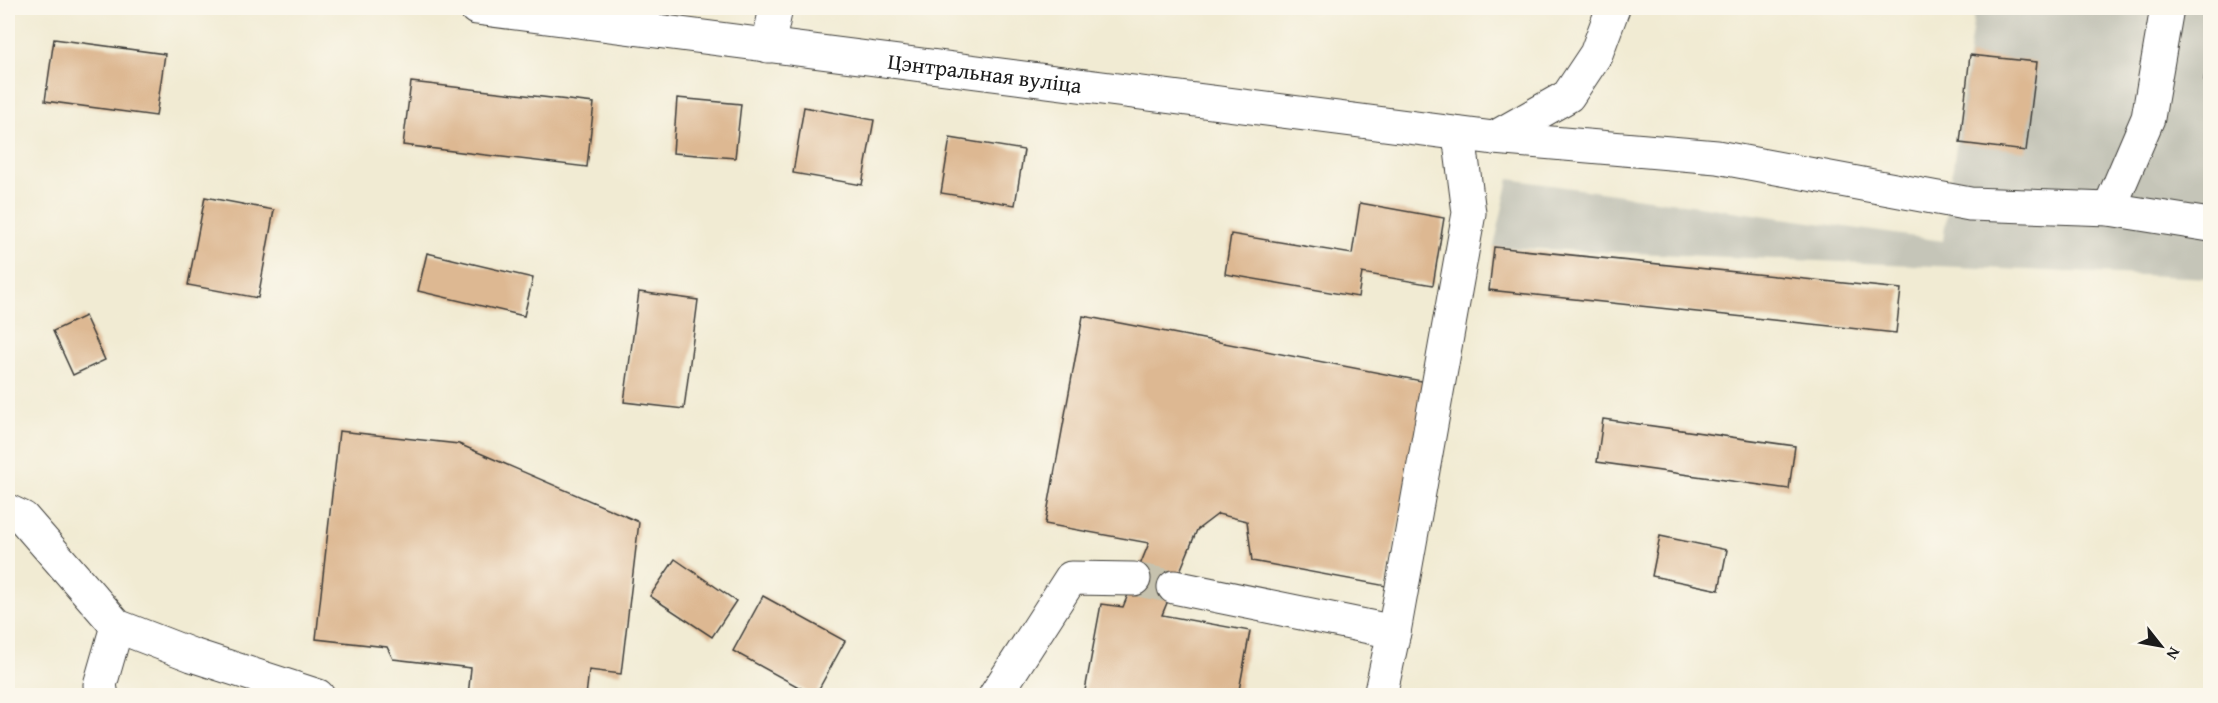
<svg xmlns="http://www.w3.org/2000/svg" width="2218" height="703" font-family="'Gentium Book Plus',serif">
<rect width="100%" height="100%" fill="#fbf7ec"/>
<filter id="ink" filterUnits="userSpaceOnUse"><feTurbulence type="fractalNoise" baseFrequency=".0167" numOctaves="2"/><feDisplacementMap in="SourceGraphic" scale="12" xChannelSelector="R" yChannelSelector="G"/><feConvolveMatrix kernelMatrix="1 2 1 2 8 2 1 2 1" color-interpolation-filters="sRGB"/></filter>
<filter id="wash" filterUnits="userSpaceOnUse"><feTurbulence type="fractalNoise" baseFrequency=".008" numOctaves="4" result="noise"/><feDisplacementMap in="SourceGraphic" scale="24" xChannelSelector="R" yChannelSelector="G"/><feGaussianBlur stdDeviation="1.35" result="paint"/><feColorMatrix in="noise" values="0 0 0 0 0 0 0 0 0 0 0 0 0 0 0 0 0 1.4 0 .05"/><feComposite in="paint" operator="in"/></filter>
<g filter="url(#wash)">
<rect width="100%" height="100%" fill="#f1ebd3"/>
<path fill="#c5c5b8" d="M1975 8H2210V278L1494 247 1509 179 1943 241Z"/>
<g id="blocks">
<g fill="#ddb892">
<path d="M54 39 165 54 156 116 45 101Z"/>
<path d="M2209 42H2210V82L2204 81Z"/>
<path d="M1970 55 2037 62 2026 151 1960 143Z"/>
<path d="M411 82 594 103 587 167 403 145Z"/>
<path d="M677 98 741 104 735 158 673 153Z"/>
<path d="M804 107 874 120 862 185 793 173Z"/>
<path d="M950 138 1024 150 1015 205 941 193Z"/>
<path d="M205 197 274 210 258 298 188 285Z"/>
<path d="M1360 203 1444 218 1433 285 1362 273 1358 297 1225 274 1231 234 1352 254Z"/>
<path d="M1494 247 1901 289 1896 333 1489 290Z"/>
<path d="M427 253 533 278 524 316 418 291Z"/>
<path d="M639 292 698 300 684 409 624 402Z"/>
<path d="M85 316 105 360 73 375 53 331Z"/>
<path d="M1083 316 1427 382 1386 586 1252 561 1247 521 1218 514 1197 530 1162 615 1250 631 1238 696H1084L1101 604 1123 607 1149 543 1045 524Z"/>
<path d="M1603 419 1795 446 1789 489 1597 462Z"/>
<path d="M339 431 459 444 639 522 621 674 589 670 586 696H468L471 668 393 659 387 647 316 639Z"/>
<path d="M1660 536 1727 550 1719 590 1652 576Z"/>
<path d="M675 559 736 601 712 637 650 596Z"/>
<path d="M763 596 845 641 815 696 733 651Z"/>
</g>
</g>
</g>
<g filter="url(#ink)">
<use href="#blocks" fill-opacity="0" stroke="#3c3b37" stroke-width="1.5"/>
<g fill="none" stroke-linecap="round" stroke-linejoin="round">
<path stroke="#c6c2ae" stroke-width="33" stroke-dasharray="33 16" stroke-linecap="butt" d="M1134 579 1174 587"/>
<defs>
<g id="minor">
<path id="s1" d="M476 8 1494 138 1717 157 1970 204 2109 209 2210 225"/>
<path d="M768 46 776 8"/>
<path d="M1494 138 1568 96 1596 54 1613 8"/>
<path d="M2109 209 2148 118 2167 8"/>
<path d="M8 511 23 518 117 626 192 655 318 696"/>
<path d="M1174 587 1394 632"/>
<path d="M102 696 100 685 117 626"/>
<path d="M995 696 1071 578 1134 579"/>
<path d="M1380 696 1394 632 1469 213 1459 134"/>
</g>
</defs>
<use href="#minor" stroke="#3c3b37" stroke-width="35"/>
<use href="#minor" stroke="#fff" stroke-width="33"/>
</g>
</g>
<g text-anchor="middle" dominant-baseline="central" stroke-width="4.5" stroke-linejoin="round" paint-order="stroke">
<g font-size="22" fill="#1c1c1c" stroke="#fbf7ec">
<text stroke="none"><textPath href="#s1" startOffset="513">Цэнтральная вуліца</textPath></text>
</g>
</g>
<rect width="2218" height="703" fill="none" stroke="#fbf7ec" stroke-width="30"/>
<g transform="translate(2161 646) rotate(121)" stroke="#fbf7ec" stroke-width="4.5" paint-order="stroke">
<path d="M0-4.5L10 22L0 15L-10 22Z" fill="#1c1c1c"/>
<text y="-9" font-size="16" font-weight="bold" text-anchor="middle" fill="#1c1c1c">N</text>
</g>
</svg>
